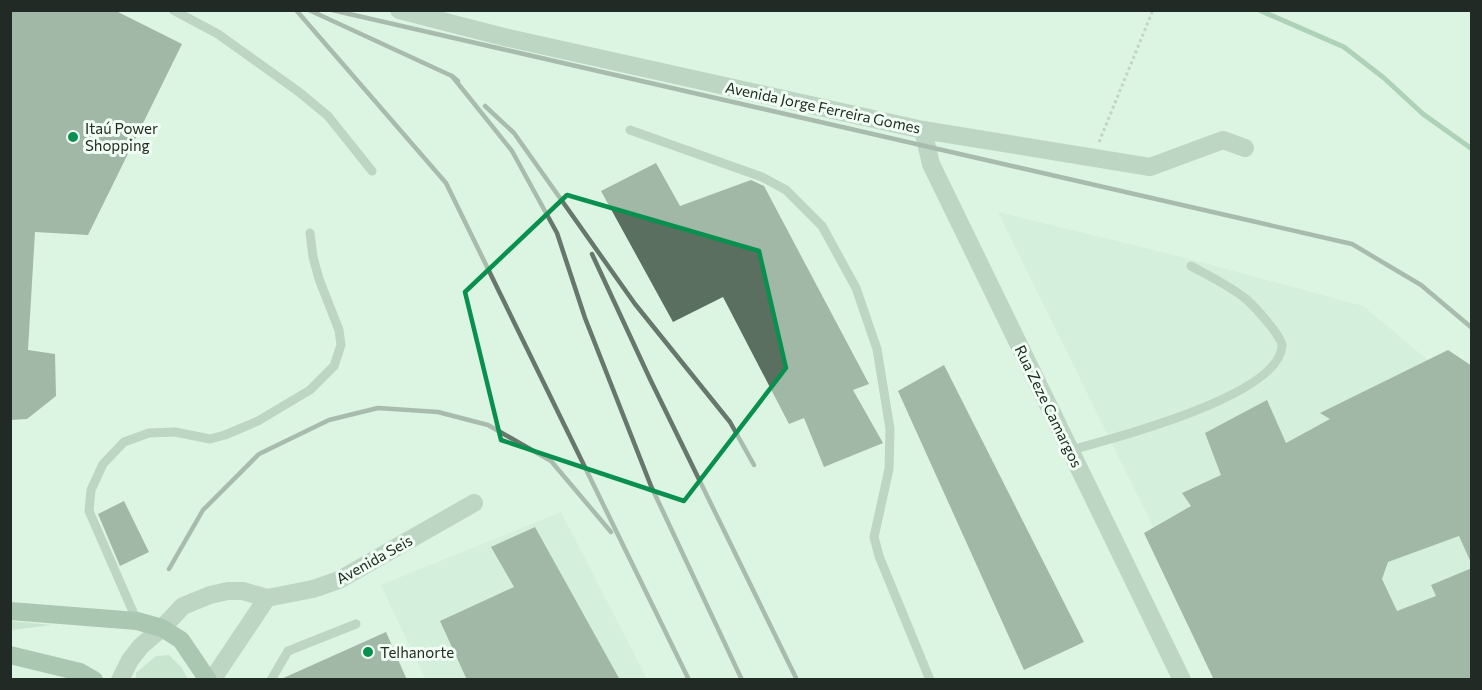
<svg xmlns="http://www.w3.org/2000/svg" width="1482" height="690" font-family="Commissioner,sans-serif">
<rect width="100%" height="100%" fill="#dcf4e2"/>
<g fill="#cae9d2">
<path d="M998 212 1178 256 1363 306 1471 396V679H1228Z"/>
<path d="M561 512 647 679H425L381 585Z"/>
</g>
<g fill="#afd4b9">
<path d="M10 621H11L52 625 11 630Z"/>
<path d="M169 655 181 667 188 679H136V673L156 656Z"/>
</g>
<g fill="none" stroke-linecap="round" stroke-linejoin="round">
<path stroke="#75a985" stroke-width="5" d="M1259 10 1344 47 1384 78 1423 114 1472 149"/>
</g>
<g fill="#5b6f60">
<path d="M10 10H114L182 44 88 235 35 232 28 350 55 354 56 396 27 419 10 420Z"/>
<path d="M656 163 680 206 751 180 764 186 869 384 853 390 883 443 824 467 804 418 789 424 723 297 673 322 601 191Z"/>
<path d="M1448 350 1472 366V565L1459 536 1388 562 1382 579 1397 611 1436 596 1431 585 1472 568V680H1214L1144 533 1191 506 1182 493 1221 475 1205 433 1267 400 1286 443 1330 419 1320 413Z"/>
<path d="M944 365 1084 642 1024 670 898 391Z"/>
<path d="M124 501 149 552 120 566 98 514Z"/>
<path d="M535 527 620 680H467L440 621 514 587 491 547Z"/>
<path d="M386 632 407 680H279Z"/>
</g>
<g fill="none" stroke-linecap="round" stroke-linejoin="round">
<path stroke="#9fb2a4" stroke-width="3" stroke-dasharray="3 3" stroke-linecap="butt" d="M1099 142 1153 10"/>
<g stroke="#98af9e" stroke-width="9">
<path d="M173 10 218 34 299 92 328 116 372 171"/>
<path d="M630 130 762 177 786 190 822 226 856 288 877 349 890 429 889 469 874 537 879 556 930 680"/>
<path d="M1071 450C1112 439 1279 396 1282 346 1282 336 1254 306 1246 299 1230 286 1209 276 1191 266"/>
<path d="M137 621 89 511 91 490 103 464 124 442 149 433 175 432 210 439 225 435 258 421 310 390 334 366 341 345 339 330 319 279 313 257 310 233"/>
<path d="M271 680 288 651 356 624"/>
</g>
<g stroke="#98af9e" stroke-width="18">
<path d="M399 10 504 37 923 130 1150 167 1223 140 1245 148"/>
<path d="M923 130 931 164 1182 680"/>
<path d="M120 680 130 660 141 646 162 628 183 606 210 595 228 591H243L267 598 313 589 339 580 474 503"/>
<path d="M212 680 267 598"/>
</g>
<g stroke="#6e9078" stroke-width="18">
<path d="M10 611 137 621 162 628 181 640 208 680"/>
<path d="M10 655 80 672 94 680"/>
</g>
<g stroke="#68776c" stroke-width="4.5">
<path d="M296 10 446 183 689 680"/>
<path d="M309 10 452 76 458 81"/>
<path d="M332 10 1352 244 1421 285 1472 328"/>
<path d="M452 76 512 151 557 233 585 318 651 486 742 680"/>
<path d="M485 106 514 133 635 304 730 422 754 465"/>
<path d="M592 254 650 379 797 680"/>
<path d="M169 569 203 510 259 454 329 420 378 408 438 412 488 425 551 461 611 532"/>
</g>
</g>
<path d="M0 0H1482V690H0ZM567 195 759 251 786 368 684 501 501 440 465 292Z" fill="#dcf4e2" fill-opacity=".55" fill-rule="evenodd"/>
<path fill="none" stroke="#09904e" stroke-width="4.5" stroke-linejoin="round" d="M567 195 759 251 786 368 684 501 501 440 465 292Z"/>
<g fill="#09904e" stroke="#f0fef4" stroke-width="2">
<circle cx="73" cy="137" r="6"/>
<circle cx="368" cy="652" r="6"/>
</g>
<g text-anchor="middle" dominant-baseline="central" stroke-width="6" stroke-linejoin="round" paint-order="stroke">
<g font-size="15" fill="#212a24" stroke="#f0fef4">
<text transform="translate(823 107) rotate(12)">Avenida Jorge Ferreira Gomes</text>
<text transform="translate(1049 406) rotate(64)">Rua Zeze Camargos</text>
<text transform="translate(374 559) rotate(-29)">Avenida Seis</text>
</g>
<g font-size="15" fill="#212a24" stroke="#f0fef4" text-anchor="start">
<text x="85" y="128">Itaú Power<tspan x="85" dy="17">Shopping</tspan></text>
<text x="380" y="652">Telhanorte</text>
</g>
</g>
<rect width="1482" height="690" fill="none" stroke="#212a24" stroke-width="24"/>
</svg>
